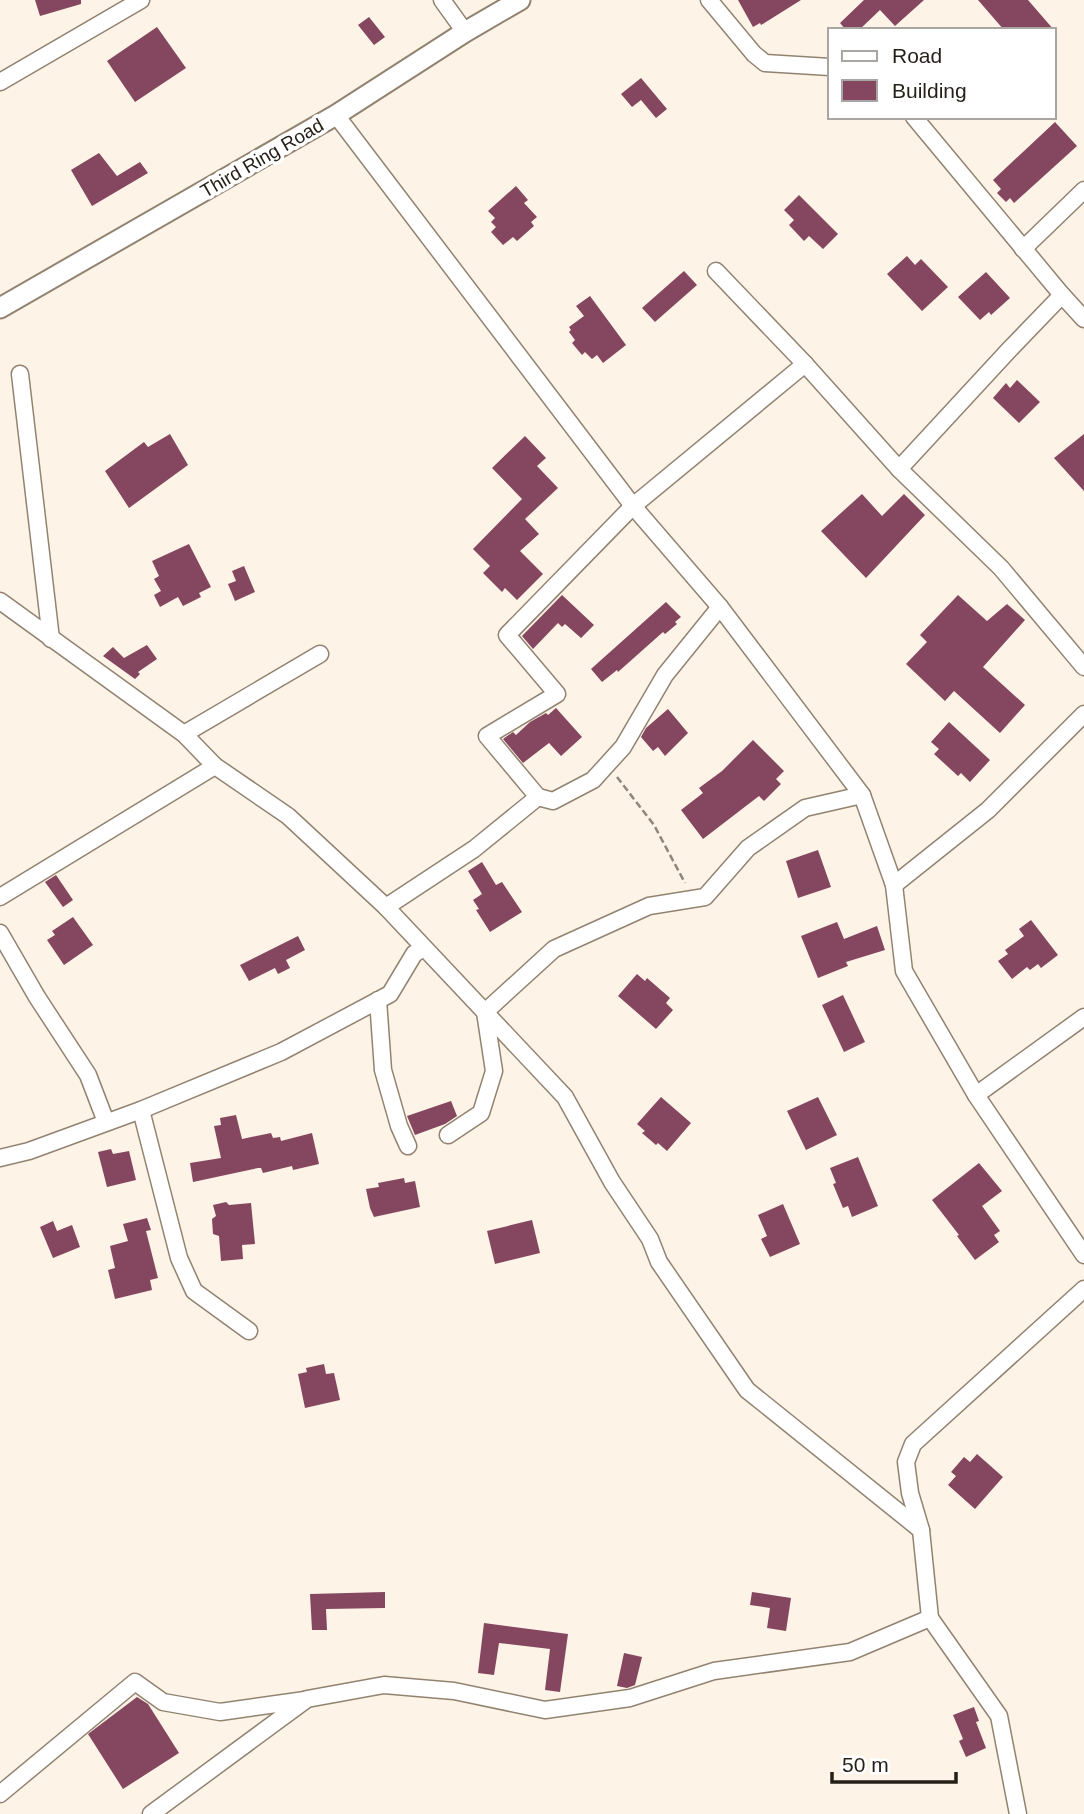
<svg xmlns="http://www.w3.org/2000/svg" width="1084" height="1814" font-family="Arial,sans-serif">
<rect width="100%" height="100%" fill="#fdf3e6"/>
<g fill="#85465f">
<path d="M35 0H81V4L40 16Z"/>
<path d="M738 0H801L761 25 760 23 753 27Z"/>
<path d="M864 0H924L895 26 880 10 859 30H846L840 23Z"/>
<path d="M978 0H1028L1054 30H1004Z"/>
<path d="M369 17 385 37 374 45 358 25Z"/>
<path d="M157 27 186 68 135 102 107 61Z"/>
<path d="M641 78 667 109 656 118 641 100 632 107 621 94Z"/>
<path d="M1055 122 1077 146 1014 203 1010 198 1006 202 997 193 1001 189 993 180Z"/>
<path d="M99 153 117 176 140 162 148 173 92 206 71 170Z"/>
<path d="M516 186 528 200 524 203 537 217 531 222 534 226 517 241 513 237 503 245 491 232 496 227 491 222 495 218 488 211Z"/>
<path d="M799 195 838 234 823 249 809 236 804 241 789 225 794 220 784 210Z"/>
<path d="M907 256 915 265 921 259 948 287 922 311 887 274Z"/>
<path d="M684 271 697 285 655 322 642 308Z"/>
<path d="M986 272 1010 298 991 315 989 312 980 320 958 297Z"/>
<path d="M590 296 626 345 603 363 597 355 592 359 585 352 582 355 572 343 575 340 569 332 571 330 569 327 584 316 576 306Z"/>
<path d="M1017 380 1040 402 1019 423 993 398 1006 383 1010 388Z"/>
<path d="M170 434 188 465 129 508 105 471 144 442 148 447Z"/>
<path d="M1084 434V491L1054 458Z"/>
<path d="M525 436 546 458 537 466 558 488 525 519 539 534 520 551 543 574 517 600 505 588 502 592 483 573 490 566 473 549 522 499 492 468Z"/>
<path d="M862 494 882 516 904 494 925 515 866 578 821 531Z"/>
<path d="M189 544 211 587 199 593 201 597 183 606 178 597 160 607 154 595 161 591 154 579 159 576 152 561Z"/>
<path d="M244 566 255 592 235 601 228 584 236 581 232 571Z"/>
<path d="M562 595 594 625 581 638 565 624 562 627 558 623 533 649 522 636Z"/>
<path d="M958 595 987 621 1007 604 1025 620 983 667 1025 705 1000 733 954 691 945 701 906 664 927 642 920 635Z"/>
<path d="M666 602 681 617 675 622 677 624 665 634 663 632 618 672 617 670 602 682 591 669Z"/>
<path d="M147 645 157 659 138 672 140 674 135 679 103 656 113 647 124 658Z"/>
<path d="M556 708 582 737 561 756 549 743 523 763 503 739 513 732 516 735 530 722 546 713 548 715Z"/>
<path d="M668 709 688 733 665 756 658 747 653 751 641 737 646 728Z"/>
<path d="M949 722 990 760 970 782 961 773 958 776 934 754 939 749 931 742Z"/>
<path d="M753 740 784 771 776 779 781 784 764 801 759 796 703 839 681 810 703 793 699 788 722 771Z"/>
<path d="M818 850 831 887 798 898 786 861Z"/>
<path d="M482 862 496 885 502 882 522 912 490 932 476 910 479 909 473 900 482 894 468 871Z"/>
<path d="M56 875 73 900 63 907 45 882Z"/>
<path d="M73 917 93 945 64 965 47 940 55 935 52 931Z"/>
<path d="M1031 920 1058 955 1041 968 1038 964 1030 970 1027 967 1012 979 998 961 1008 954 1005 950 1024 936 1019 929Z"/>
<path d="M837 922 844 939 877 926 885 950 846 962 848 966 818 978 801 936Z"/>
<path d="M298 936 305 950 286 960 290 968 278 974 275 968 249 981 240 965Z"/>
<path d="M637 974 645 981 647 978 670 998 666 1003 673 1010 656 1029 618 996Z"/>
<path d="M843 995 865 1042 844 1052 822 1005Z"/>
<path d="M661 1097 691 1123 667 1151 658 1143 656 1145 642 1133 645 1131 637 1124Z"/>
<path d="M818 1097 837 1135 806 1150 787 1111Z"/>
<path d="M451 1101 457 1116 445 1124 415 1135 407 1116Z"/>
<path d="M236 1115 242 1139 271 1133 273 1138 280 1137 281 1141 312 1133 319 1164 293 1170 292 1166 263 1173 261 1168H258L193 1182 190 1163 221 1158 214 1126 221 1125 220 1118Z"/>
<path d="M111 1149 113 1154 129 1151 136 1180 107 1187 98 1152Z"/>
<path d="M858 1157 878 1206 852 1217 848 1206 843 1208 833 1184 836 1183 830 1168Z"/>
<path d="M979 1163 1002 1191 982 1206 1000 1231 994 1235 999 1242 975 1260 957 1236 959 1235 932 1200Z"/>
<path d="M404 1178 405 1183 415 1181 420 1207 374 1217 370 1208 366 1189 379 1187 378 1183Z"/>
<path d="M226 1202 229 1205 251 1203 255 1244 242 1245 243 1259 221 1261 219 1236 213 1234 212 1219 216 1216 213 1205Z"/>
<path d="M783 1204 800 1244 770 1257 761 1239 767 1236 758 1215Z"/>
<path d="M147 1218 151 1230 146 1231 158 1278 150 1280 152 1290 115 1299 108 1270 115 1268 110 1246 128 1241 123 1224Z"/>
<path d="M532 1220 540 1253 495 1264 487 1231Z"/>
<path d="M53 1221 57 1231 72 1225 80 1247 53 1258 40 1227Z"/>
<path d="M324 1364 326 1374 334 1373 340 1400 305 1408 298 1374 307 1372 306 1368Z"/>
<path d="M977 1454 1003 1477 975 1509 948 1485 956 1476 951 1472 964 1457 970 1462Z"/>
<path d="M385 1592V1608L326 1609 327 1630H312L310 1594Z"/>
<path d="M752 1592 791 1598 786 1631 767 1628 770 1608 750 1605Z"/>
<path d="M484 1623 568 1634 560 1692 545 1690 550 1649 499 1643 494 1675 478 1673Z"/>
<path d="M624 1653 642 1657 635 1685 627 1688 617 1686Z"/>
<path d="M137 1697 148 1704 179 1753 123 1789 88 1734Z"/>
<path d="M974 1707 979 1721 976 1722 986 1748 966 1757 959 1741 963 1739 953 1715Z"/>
</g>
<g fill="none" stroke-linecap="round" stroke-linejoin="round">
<defs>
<g id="minor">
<path d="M442 0 465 32"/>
<path d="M709 0 754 54 765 63 830 67"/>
<path d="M0 82 141 0"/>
<path d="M336 115 633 506 720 607 862 795 894 885 904 971 976 1095 1084 1255"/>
<path d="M914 117 1062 295 1084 319"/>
<path d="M1023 249 1084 190"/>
<path d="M716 271 805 364 899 469 1001 568 1084 667"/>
<path d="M20 374 51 639"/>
<path d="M899 469 1009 350 1062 295"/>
<path d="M0 601 184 734 215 766 288 816 386 907 565 1097 612 1182 650 1239 659 1262 747 1390 921 1530"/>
<path d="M184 734 320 654"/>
<path d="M538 797 553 801 593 780 623 747 665 675 720 607"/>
<path d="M894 885 988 810 1084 714"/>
<path d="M0 897 215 766"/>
<path d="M386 907 474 849 538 797 487 736 557 694 507 635 633 506 805 364"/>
<path d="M0 933 37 997 88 1075 106 1122"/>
<path d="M378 1000 383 1070 399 1126 408 1146"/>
<path d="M976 1095 1084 1017"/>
<path d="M141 1110 179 1258 194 1291 249 1331"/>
<path d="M448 1135 481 1113 494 1071 485 1012 554 949 649 906 705 897 748 848 805 808 862 795"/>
<path d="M0 1158 29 1151 141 1110 281 1052 390 994 414 954 423 948"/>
<path d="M0 1794 135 1682 163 1702 220 1712 305 1700"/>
<path d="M151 1814 307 1699 384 1685 454 1691 545 1710 630 1698 714 1671 850 1652 930 1618"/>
<path d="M1018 1814 999 1716 930 1618 921 1530 910 1493 906 1462 913 1444 1084 1289"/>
</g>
<path id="tertiary" d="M0 308 336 115 465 32 520 0"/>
</defs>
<use href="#minor" stroke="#928371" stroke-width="19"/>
<use href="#tertiary" stroke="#928371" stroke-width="23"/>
<path stroke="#8f877d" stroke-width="2.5" stroke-dasharray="7 3.5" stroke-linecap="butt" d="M617 777 654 825 685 883"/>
<use href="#minor" stroke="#fff" stroke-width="16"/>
<use href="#tertiary" stroke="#fff" stroke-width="19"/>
</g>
<g text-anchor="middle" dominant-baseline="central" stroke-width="7" stroke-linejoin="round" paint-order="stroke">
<g font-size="19" fill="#251f18" stroke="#fff">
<text transform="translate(262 158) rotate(-30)">Third Ring Road</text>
</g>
</g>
<rect x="828" y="28" width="228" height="91" fill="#ffffff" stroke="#a8a5a3" stroke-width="2"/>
<rect x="842" y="51" width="35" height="10" fill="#ffffff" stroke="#a8a5a3" stroke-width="2"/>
<text x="892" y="63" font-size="21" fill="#251f18">Road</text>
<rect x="842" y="80" width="35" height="21" fill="#85465f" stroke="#a8a5a3" stroke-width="2"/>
<text x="892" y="98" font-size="21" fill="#251f18">Building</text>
<path d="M832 1772v10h124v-10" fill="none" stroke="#251f18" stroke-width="3.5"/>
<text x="842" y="1772" font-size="21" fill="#251f18" stroke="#ffffff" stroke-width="5" paint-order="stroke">50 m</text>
</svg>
